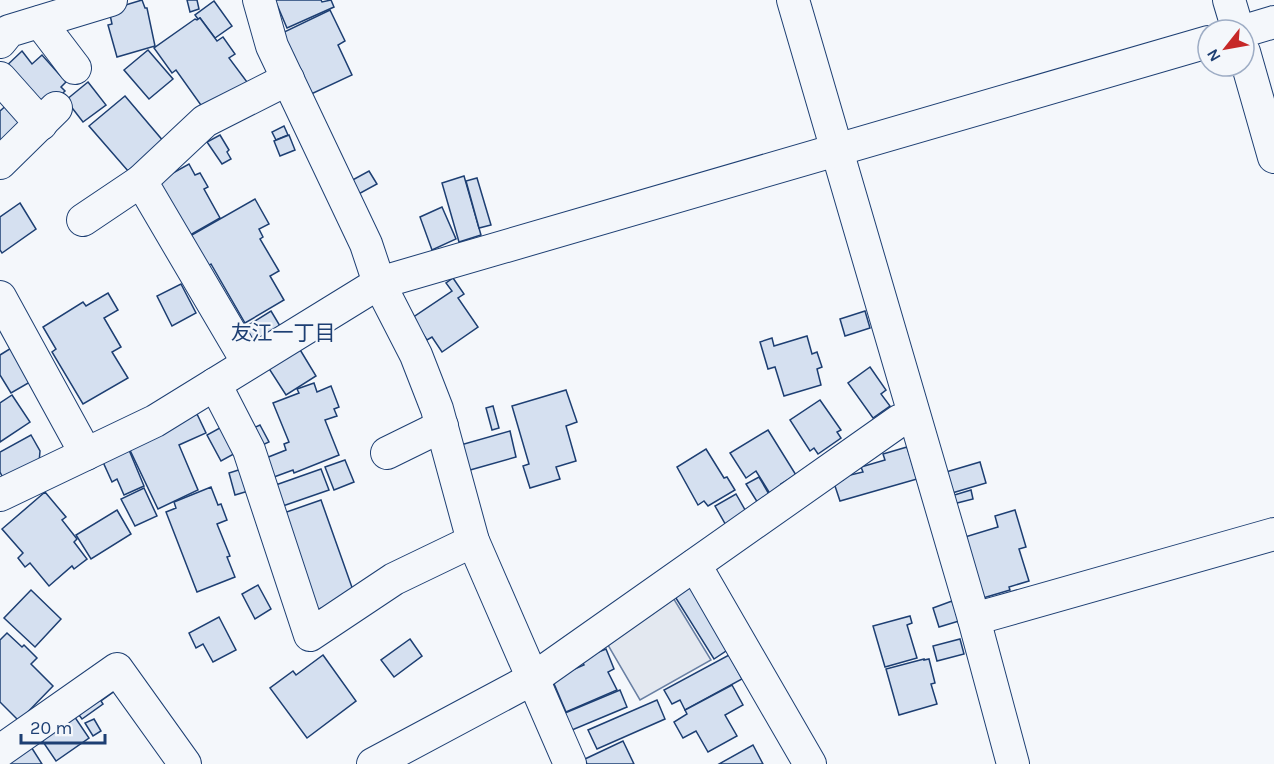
<svg xmlns="http://www.w3.org/2000/svg" width="1274" height="764" font-family="Karla,'Noto Sans JP',sans-serif">
<rect width="100%" height="100%" fill="#f4f7fb"/>
<path fill="#e3e8f0" stroke="#687fa3" stroke-width="1.5" d="M672 596 711 660 640 700 605 640Z"/>
<g fill="#d5e0f0" stroke="#1d3f73" stroke-width="1.5">
<path d="M142 0 145 8H147L155 46 117 57 108 25 112 24 109 10Z"/>
<path d="M187 0H197L199 9 190 12Z"/>
<path d="M275 0H321L322 2 331 0 334 7 287 28Z"/>
<path d="M214 1 232 26 215 38 200 18 198 19 195 15Z"/>
<path d="M330 10 345 41 338 45 352 75 307 96 280 34Z"/>
<path d="M200 18 217 41 223 37 235 54 229 58 250 86 208 115 176 70 172 73 154 48 195 19 197 20Z"/>
<path d="M148 50 173 79 149 99 124 70Z"/>
<path d="M22 51 32 64 42 55 66 82 61 87 65 91 41 114 1 71Z"/>
<path d="M88 82 106 105 83 122 66 100Z"/>
<path d="M125 96 170 149 135 179 89 126Z"/>
<path d="M9 103 29 124 0 144V111Z"/>
<path d="M284 126 288 135 276 140 272 132Z"/>
<path d="M220 135 229 150 227 152 231 159 222 164 207 142Z"/>
<path d="M289 135 295 150 280 156 274 141Z"/>
<path d="M189 164 195 175 200 173 208 187 204 189 220 218 185 238 155 183Z"/>
<path d="M369 171 377 184 355 196 347 183Z"/>
<path d="M464 176 481 235 459 242 442 183Z"/>
<path d="M477 178 491 225 479 228 466 181Z"/>
<path d="M255 199 269 224 259 229 263 237 260 239 279 271 270 276 284 300 245 323 211 264 208 266 190 236Z"/>
<path d="M20 203 36 229 2 253 0 250V217Z"/>
<path d="M442 207 456 239 432 250 420 217Z"/>
<path d="M453 278 464 294 458 298 478 327 442 352 432 337 427 340 412 318 452 291 446 283Z"/>
<path d="M181 284 196 313 172 326 157 296Z"/>
<path d="M108 293 118 310 104 318 121 347 112 352 128 378 83 404 52 352 56 349 43 327 83 302 86 306Z"/>
<path d="M271 311 283 331 254 349 242 329Z"/>
<path d="M865 311 870 328 845 336 840 319Z"/>
<path d="M807 336 812 354 817 352 822 367 817 369 821 385 784 396 775 367 768 369 760 342 772 338 774 346Z"/>
<path d="M16 345 37 378 11 393 0 375V355Z"/>
<path d="M299 348 316 376 286 395 268 367Z"/>
<path d="M870 367 886 390 881 394 890 406 873 418 848 383Z"/>
<path d="M314 383 317 392 331 386 339 407 334 409 337 416 325 420 339 455 294 473 293 470 274 477 266 458 286 450 284 444 289 442 273 403 299 393 297 389Z"/>
<path d="M566 390 577 422 566 426 576 461 556 467 560 479 530 488 523 466 529 464 512 406Z"/>
<path d="M12 395 30 422 0 442V403Z"/>
<path d="M820 400 841 430 837 432 841 438 818 454 814 448 810 451 790 420Z"/>
<path d="M493 406 499 428 492 430 486 408Z"/>
<path d="M197 414 206 433 179 445 198 490 158 509 128 446Z"/>
<path d="M227 424 241 450 221 461 207 435Z"/>
<path d="M260 425 269 442 256 448 247 431Z"/>
<path d="M768 430 796 475 781 484 785 489 772 497 756 471 746 478 730 453Z"/>
<path d="M510 431 516 457 463 472 457 446Z"/>
<path d="M31 435 40 451 39 463 5 482 0 472V452Z"/>
<path d="M907 447 917 479 840 501 834 483 843 480 842 477 863 472 861 467 885 460 883 454Z"/>
<path d="M706 449 724 478 727 477 735 490 708 506 704 501 698 505 677 467Z"/>
<path d="M129 450 144 486 124 495 117 479 112 482 103 462Z"/>
<path d="M345 460 354 482 334 490 325 467Z"/>
<path d="M980 462 986 483 952 493 946 472Z"/>
<path d="M248 467 255 489 235 495 229 473Z"/>
<path d="M321 469 329 490 277 508 270 487Z"/>
<path d="M759 477 773 501 761 508 746 484Z"/>
<path d="M211 487 218 505 221 504 227 520 217 524 230 556 227 557 235 577 197 592 166 512 176 508 174 502Z"/>
<path d="M144 488 157 516 135 526 121 499Z"/>
<path d="M971 490 973 499 953 504 951 496Z"/>
<path d="M45 492 66 517 62 520 77 539 74 542 87 559 74 569 72 566 49 586 30 563 25 567 18 558 23 553 2 529Z"/>
<path d="M736 494 748 515 727 527 715 506Z"/>
<path d="M321 500 354 593 346 600 310 612 278 515Z"/>
<path d="M117 510 131 534 91 559 76 535Z"/>
<path d="M1015 510 1026 547 1019 549 1029 581 1009 587 1010 590 983 598 965 537 998 527 995 516Z"/>
<path d="M693 583 732 647 714 659 674 595Z"/>
<path d="M258 585 271 609 255 619 242 594Z"/>
<path d="M31 590 61 619 35 647 4 618Z"/>
<path d="M952 601 959 621 939 627 933 608Z"/>
<path d="M910 616 912 623 907 625 917 658 885 667 873 626Z"/>
<path d="M219 617 236 650 213 662 203 644 196 648 189 633Z"/>
<path d="M7 633 22 647 24 645 37 658 31 664 53 686 19 721 0 702V640Z"/>
<path d="M410 639 422 656 394 677 381 660Z"/>
<path d="M960 639 964 654 937 661 933 646Z"/>
<path d="M606 649 614 669 608 672 617 690 566 712 552 679 584 665 581 659Z"/>
<path d="M323 655 356 701 307 738 270 688 293 671 296 675Z"/>
<path d="M729 655 742 679 685 710 680 700 672 704 664 690Z"/>
<path d="M924 659V660L929 659 935 683 931 684 937 704 899 715 886 669Z"/>
<path d="M110 681 116 690 101 701 103 704 82 719 73 707Z"/>
<path d="M732 685 743 705 725 715 737 736 708 752 696 731 683 738 674 722 687 714 685 710Z"/>
<path d="M620 690 627 707 572 730 565 713Z"/>
<path d="M657 700 665 719 597 749 588 730Z"/>
<path d="M70 710 89 738 56 761 37 733Z"/>
<path d="M94 719 101 731 93 736 85 723Z"/>
<path d="M623 741 634 764H587L585 759Z"/>
<path d="M28 742 42 764H10L7 759Z"/>
<path d="M753 745 763 764H719Z"/>
</g>
<g fill="none" stroke-linecap="round" stroke-linejoin="round">
<defs>
<g id="minor">
<path d="M259 0 272 46 366 244 379 283 416 355 437 409 473 541 570 764"/>
<path d="M793 0 974 619 1274 534"/>
<path d="M1229 0 1238 30"/>
<path d="M40 22 75 68"/>
<path d="M1244 31 1274 22"/>
<path d="M0 42 9 31 111 0"/>
<path d="M1244 52 1274 157"/>
<path d="M0 78 41 124"/>
<path d="M0 163 56 108"/>
<path d="M83 220 141 181"/>
<path d="M0 297 86 454"/>
<path d="M248 363 141 181 205 121 288 79"/>
<path d="M215 384 249 450 310 635 394 579 473 541"/>
<path d="M387 453 442 426"/>
<path d="M0 495 155 421 379 283 1208 42"/>
<path d="M695 565 810 764"/>
<path d="M974 619 1013 764"/>
<path d="M0 751 117 669 185 764"/>
<path d="M373 764 534 678 899 421 914 416"/>
</g>
</defs>
<use href="#minor" stroke="#1d3f73" stroke-width="34"/>
<use href="#minor" stroke="#f4f7fb" stroke-width="32"/>
</g>
<g text-anchor="middle" dominant-baseline="central" stroke-width="4.5" stroke-linejoin="round" paint-order="stroke">
<g font-size="21" fill="#1d3f73" stroke="#f4f7fb">
<text x="283" y="333">友江一丁目</text>
</g>
</g>
<g transform="translate(1226 48) rotate(239)"><circle r="28" fill="#f4f7fb" stroke="#9eadc5" stroke-width="1.5"/>
<path d="M0-4.5L10 22L0 15L-10 22Z" fill="#c62828"/>
<text y="-9" font-size="16" font-weight="bold" text-anchor="middle" fill="#1d3f73">N</text>
</g>
<path d="M21 734v9h84v-9" fill="none" stroke="#1d3f73" stroke-width="3"/>
<text x="30" y="734" font-size="18" fill="#1d3f73" stroke="#f4f7fb" stroke-width="4.5" paint-order="stroke">20 m</text>
</svg>
